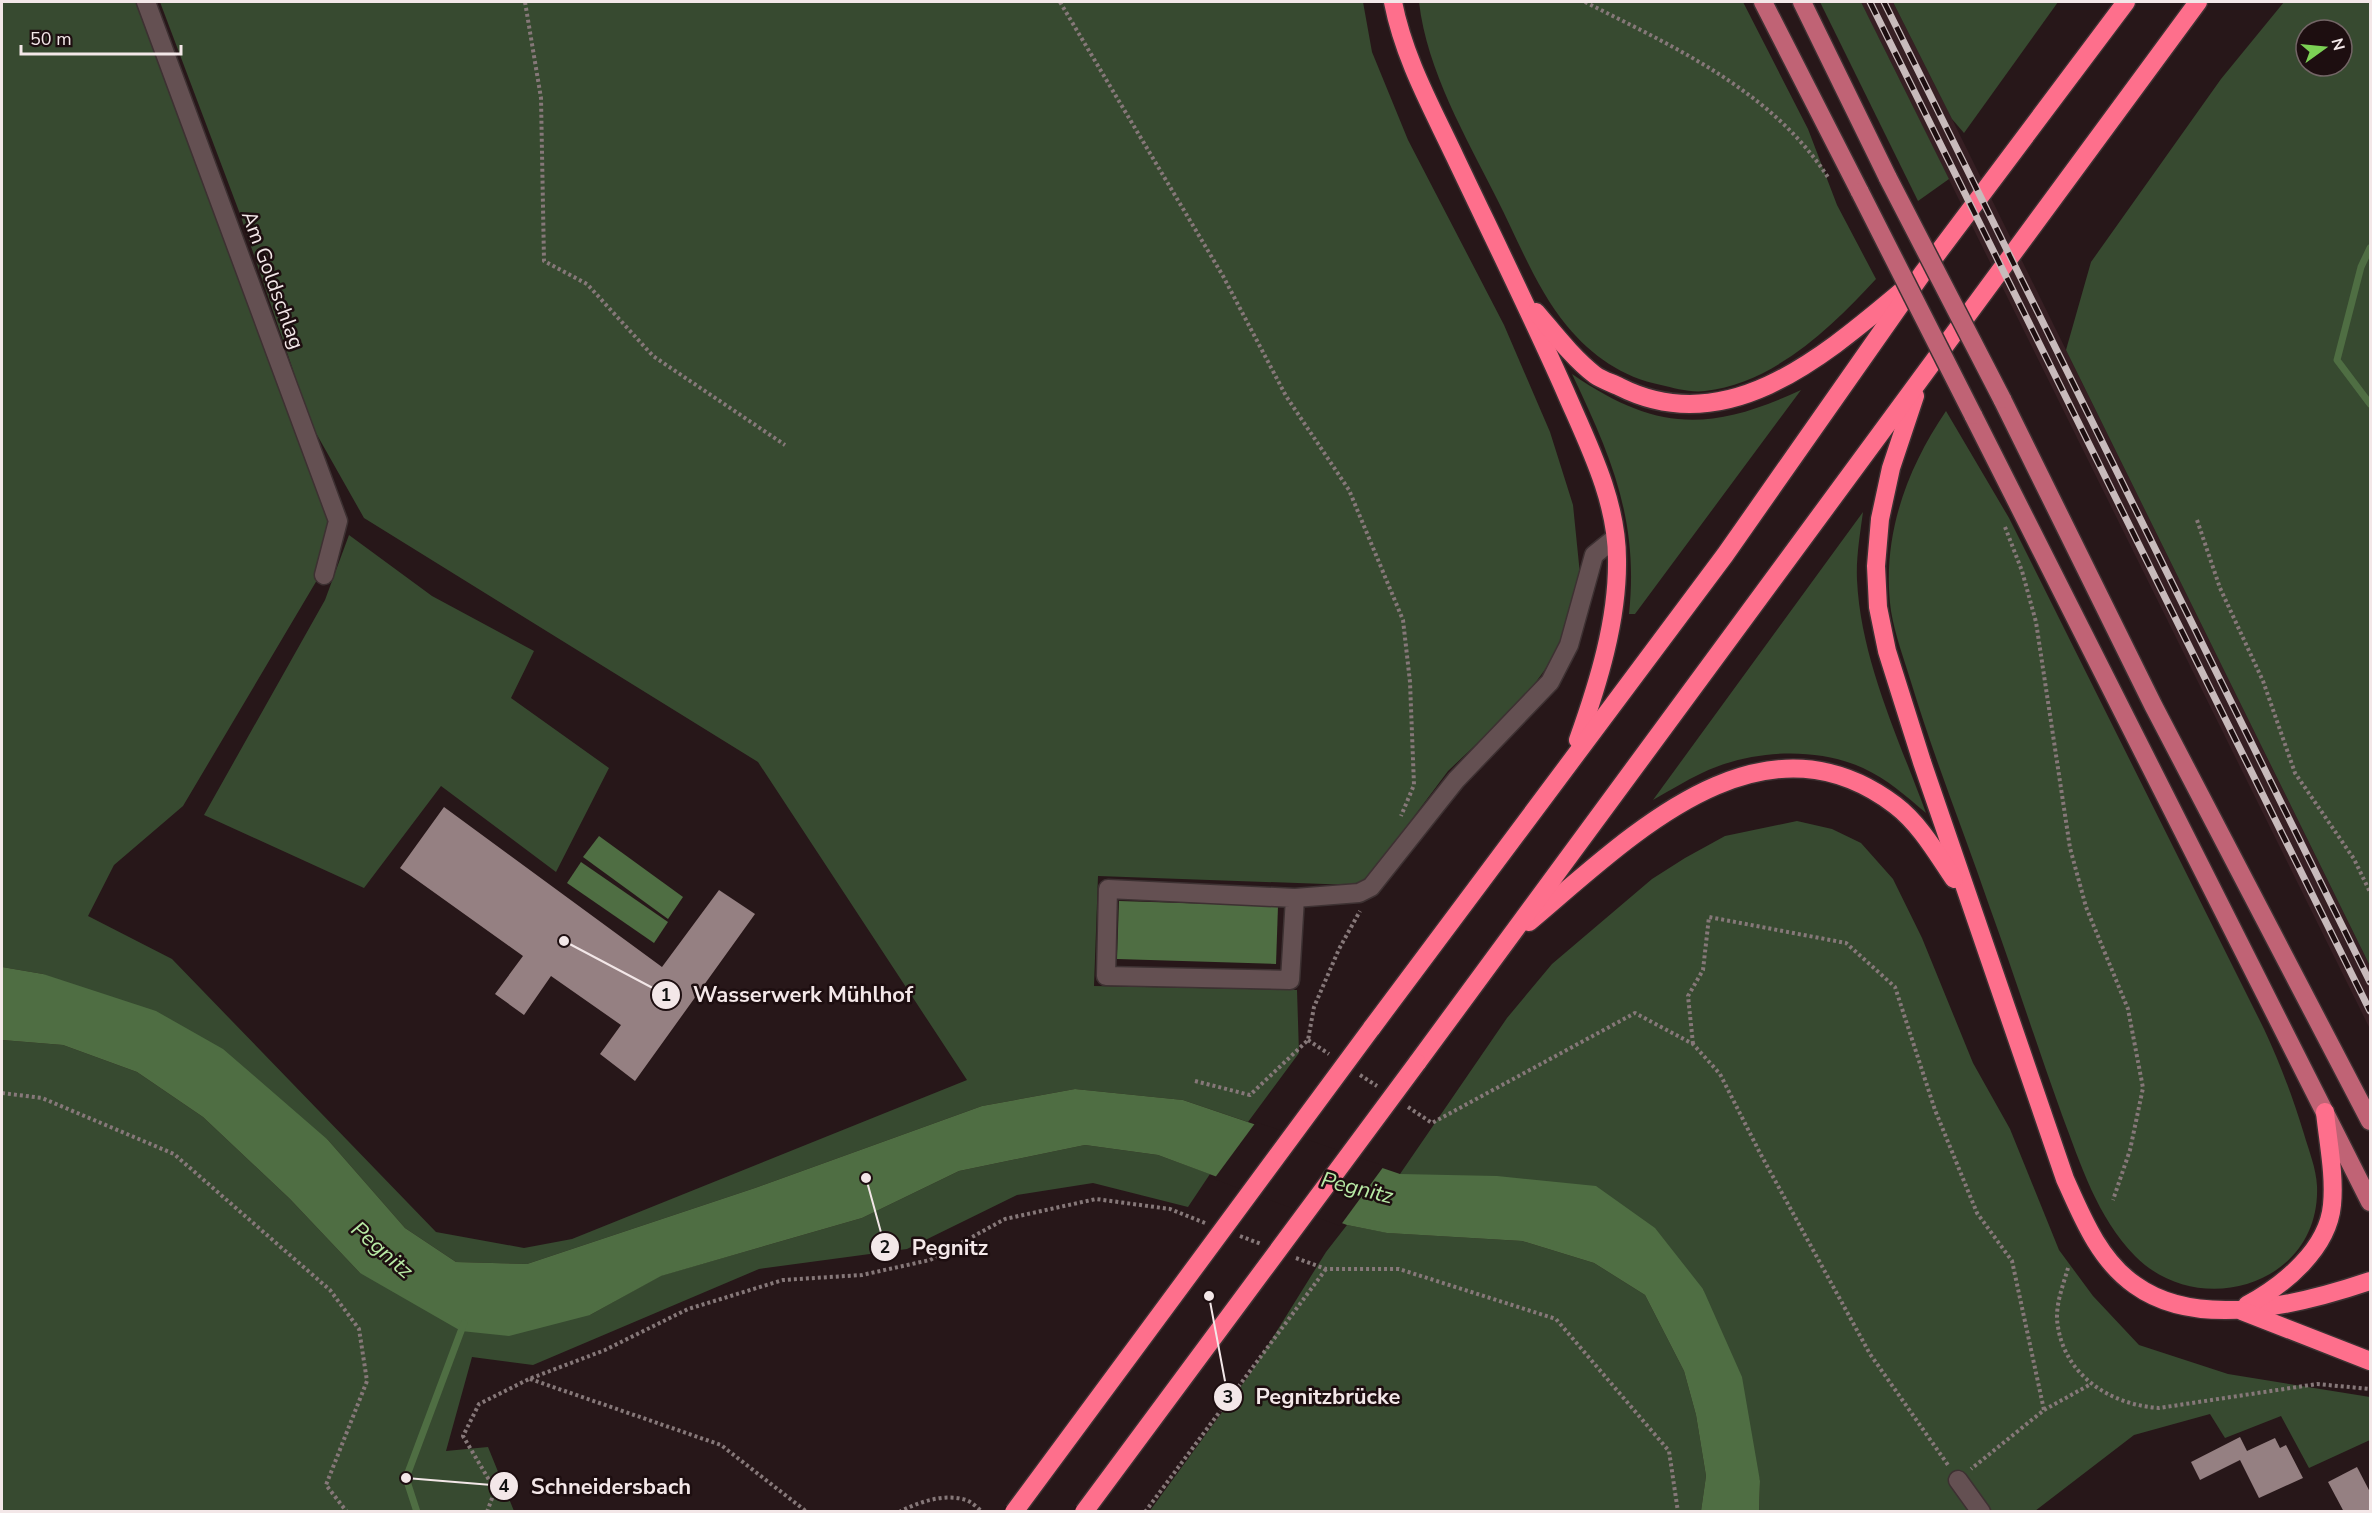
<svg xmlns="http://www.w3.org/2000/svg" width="2372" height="1513" font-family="'Nunito Sans',sans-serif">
<rect width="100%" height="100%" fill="#271719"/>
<path fill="#361f23" d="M1861 2H1893L1952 119 2370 966V1029Z"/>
<g fill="#374a30" fill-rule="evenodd">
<path d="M2 2H138L270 362 329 511 320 575 183 806 114 865 88 916 172 959 436 1232 524 1248 572 1239 967 1080 758 762 364 518 312 426 240 214 160 2H1363L1372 52 1408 140 1504 325 1550 432 1573 505 1582 594 1563 645 1522 701 1448 771 1368 878 1352 885 1098 876 1094 986 1297 990 1299 1053 1248 1122 1183 1100 1075 1089 982 1106 755 1188 527 1264 456 1262 405 1228 328 1140 43 974 2 967Z"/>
<path d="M1419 2H1743L1808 129 1837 205 1876 279C1832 327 1774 383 1705 391 1691 393 1674 388 1661 385 1622 377 1592 356 1567 326 1537 290 1518 240 1497 199 1466 137 1427 71 1419 2Z"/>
<path d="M1820 2H1861L1949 179 1918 201Z"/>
<path d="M1893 2H2058L1964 133 1952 119Z"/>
<path d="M2284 2H2370V966L2066 350 2091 262 2221 79ZM2306 30H2342V66H2306Z"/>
<path d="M1572 374C1656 432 1710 432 1801 390L1635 614H1629C1639 520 1611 456 1572 374Z"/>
<path d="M1946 411 2009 518 2264 1029C2280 1063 2293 1098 2304 1134 2309 1151 2316 1168 2317 1186 2321 1285 2199 1321 2135 1256 2097 1217 2081 1165 2062 1115 2037 1046 2015 977 1990 908 1964 832 1934 758 1911 682 1904 659 1895 635 1891 611 1881 538 1906 470 1946 411Z"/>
<path d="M1863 512C1860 534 1856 558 1857 580 1861 661 1899 739 1926 813 1906 796 1887 779 1863 768 1814 746 1750 750 1702 773 1685 781 1669 791 1653 800Z"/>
<path d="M349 535 432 596 534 651 511 698 609 768 556 872 441 786 364 888 204 815 325 600Z"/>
<path d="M1797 821 1832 829 1861 843 1893 879 1922 938 1973 1063 2010 1129 2059 1250 2093 1296 2139 1345 2228 1374 2370 1397V1440L2309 1468 2281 1416 2225 1438 2210 1414 2134 1435 2035 1511H1759L1760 1481 1703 1289 1400 1174 1507 1018 1552 964 1652 879 1685 858 1725 836Z"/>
<path d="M2 1040 63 1045 137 1072 203 1117 290 1199 360 1273 590 1315 660 1276 862 1218 959 1171 1085 1145 1158 1155 1210 1174 1188 1207 1093 1183 1017 1195 907 1249 759 1269 533 1365 472 1357 446 1451 488 1447 514 1511H2Z"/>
<path d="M1347 1225 1388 1233 1522 1241 1594 1263 1645 1295 1684 1371 1696 1415 1706 1476 1701 1511 1149 1512 1250 1374 1326 1252Z"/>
</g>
<g fill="#4f6e43">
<path d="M599 836 683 897 668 919 583 857Z"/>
<path d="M581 862 668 922 654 943 567 883Z"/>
<path d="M1119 901 1278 906 1276 964 1117 959Z"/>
<path d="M2 967 43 974 156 1011 223 1049 328 1140 405 1228 456 1262 527 1264 755 1188 982 1106 1075 1089 1183 1100 1400 1174 1497 1176 1596 1186 1655 1228 1703 1289 1742 1377 1760 1481 1759 1511H1701L1706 1476 1696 1415 1684 1371 1645 1295 1594 1263 1522 1241 1387 1233 1347 1225 1158 1155 1085 1145 959 1171 862 1218 661 1276 590 1315 509 1336 461 1331 360 1273 290 1199 203 1117 137 1072 63 1045 2 1040Z"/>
</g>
<path fill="#271719" d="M1256 1122 1384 1166 1340 1226 1214 1179Z"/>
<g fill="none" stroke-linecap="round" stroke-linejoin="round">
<g stroke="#4f6e43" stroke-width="7">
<path d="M2370 248 2361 267 2337 360 2370 404"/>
<path d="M417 1512 406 1478 464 1323"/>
</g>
</g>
<g fill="#958082">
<path d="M444 807 662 967 719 890 755 914 635 1081 600 1054 621 1025 551 976 524 1015 495 994 523 956 400 868Z"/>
<path d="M2240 1437 2247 1451 2275 1438 2280 1448 2286 1445 2303 1478 2259 1498 2240 1460 2200 1480 2191 1462Z"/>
<path d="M2357 1467 2370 1492V1512H2344L2328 1482Z"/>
</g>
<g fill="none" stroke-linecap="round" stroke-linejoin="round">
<defs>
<g id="minor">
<path d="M146 2 338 521 324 575"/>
<path d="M1295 898 1290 980 1106 976 1108 889 1295 898 1359 893 1371 887 1456 780 1550 682 1569 645 1594 555 1615 538"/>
<path d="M1958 1480 1981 1512"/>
</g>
<g id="major">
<path d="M1763 2 1860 192"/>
<path d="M1802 2 1888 178"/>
<path d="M2002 399 2153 705 2370 1121"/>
<path d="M1973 415 2370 1202"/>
</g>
<g id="highway">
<path d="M1393 2C1404 58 1431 106 1455 157 1492 235 1530 312 1565 391 1588 444 1617 500 1617 559 1618 620 1598 684 1578 740"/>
<path d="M1536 312C1554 333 1573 358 1595 375 1602 380 1612 383 1620 387 1727 441 1824 356 1903 290"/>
<path d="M1915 396 1891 468 1880 519 1876 566 1878 607 1887 651 1922 762 2065 1179C2082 1217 2099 1260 2135 1285 2199 1331 2302 1304 2370 1281"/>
<path d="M1529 922C1629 838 1760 703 1895 805 1920 824 1937 854 1954 879"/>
<path d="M1371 1029 1725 555 1922 274 2126 2"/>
<path d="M1417 1063 2198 2"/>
<path d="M2247 1305C2284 1285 2328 1249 2332 1205 2335 1175 2328 1142 2325 1112"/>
<path d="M2242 1311 2370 1361"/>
</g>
</defs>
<use href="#minor" stroke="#3d3132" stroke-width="21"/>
<use href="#major" stroke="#3d3132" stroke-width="21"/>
<use href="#highway" stroke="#3d3132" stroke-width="21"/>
<g stroke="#867879" stroke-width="4" stroke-dasharray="3 3" stroke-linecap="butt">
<path d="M525 2 541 98 544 261 587 284 653 356 785 445"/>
<path d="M1060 2 1223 276 1286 396 1349 490 1403 620 1410 682 1414 785 1401 816"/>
<path d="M1585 2C1674 47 1773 91 1829 179"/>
<path d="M2197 520 2220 588 2263 681 2295 773 2354 859 2370 892"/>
<path d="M2005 527 2022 571 2036 622 2070 848 2086 907 2128 1009 2143 1088 2130 1150 2113 1200"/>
<path d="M1308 1040 1329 1054"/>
<path d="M1693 1044 1688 996 1703 970 1709 917 1846 943 1895 987 1935 1110 1977 1213 2012 1261 2044 1410 1971 1469"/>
<path d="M1360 1075 1377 1086"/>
<path d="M1195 1081 1250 1095 1308 1040 1314 1007 1339 949 1360 911"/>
<path d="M2 1093 42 1098 174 1154 330 1290 359 1329 367 1381 326 1485 347 1512"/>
<path d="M1408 1107 1432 1123 1635 1013 1693 1044 1720 1074 1760 1153 1870 1354 1948 1465"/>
<path d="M1240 1236 1261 1244"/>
<path d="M1296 1258 1326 1269H1399L1556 1319 1669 1451 1678 1512"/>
<path d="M2068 1268C2063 1286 2054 1307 2058 1327 2066 1377 2112 1405 2159 1408L2317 1384 2370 1389"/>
<path d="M530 1379 721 1445 807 1512"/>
<path d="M2044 1410 2091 1384"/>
<path d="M487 1512 495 1490 463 1436 479 1404 529 1379 605 1350 688 1309 783 1280 862 1275 930 1260 1005 1219 1096 1199 1170 1209 1205 1223"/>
<path d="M899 1512C919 1502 944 1493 966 1500 972 1502 978 1508 982 1512"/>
<path d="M1145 1512 1326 1269"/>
</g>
<use href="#minor" stroke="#645052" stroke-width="18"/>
<use href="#major" stroke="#c06375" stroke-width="18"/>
<use href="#highway" stroke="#fe6f8c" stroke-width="18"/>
<defs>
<g id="rail">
<path d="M1870 2 2370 1011"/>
<path d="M1884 2 2370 982"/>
</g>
</defs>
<use href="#rail" stroke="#c8bbbc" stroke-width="7"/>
<use href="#rail" stroke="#1d0e10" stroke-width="4.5" stroke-dasharray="14" stroke-linecap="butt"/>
<defs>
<g id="major-bridge">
<path d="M1888 178 2002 399"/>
<path d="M1860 192 1973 415"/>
</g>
<g id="highway-bridge">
<path d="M1014 1512 1371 1029"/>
<path d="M1084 1512 1417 1063"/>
</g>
</defs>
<use href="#major-bridge" stroke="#3d3132" stroke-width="21" stroke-linecap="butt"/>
<use href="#highway-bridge" stroke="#3d3132" stroke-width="21" stroke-linecap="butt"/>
<use href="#major-bridge" stroke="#c06375" stroke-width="18"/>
<use href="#highway-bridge" stroke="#fe6f8c" stroke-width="18"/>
</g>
<g text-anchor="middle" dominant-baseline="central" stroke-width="5" stroke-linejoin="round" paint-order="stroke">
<g font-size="21" fill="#f3e7e8" stroke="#1d0e10">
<text transform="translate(273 280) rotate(70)">Am Goldschlag</text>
</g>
<g font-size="22" font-style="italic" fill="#b8eaa5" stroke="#1d0e10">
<text transform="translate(1357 1188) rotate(14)">Pegnitz</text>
<text transform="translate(382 1250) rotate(41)">Pegnitz</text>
</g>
</g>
<path fill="none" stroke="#f3e7e8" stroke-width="2" d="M564 941L666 995M866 1178L885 1247M1209 1296L1228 1397M406 1478L504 1486"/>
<g fill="#f3e7e8" stroke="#1d0e10" stroke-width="2">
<circle cx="564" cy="941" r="6"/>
<circle cx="866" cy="1178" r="6"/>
<circle cx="1209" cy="1296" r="6"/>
<circle cx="406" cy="1478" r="6"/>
<circle cx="666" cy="995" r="15"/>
<circle cx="885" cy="1247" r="15"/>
<circle cx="1228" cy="1397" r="15"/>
<circle cx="504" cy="1486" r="15"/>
</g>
<g font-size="18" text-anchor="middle" font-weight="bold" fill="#111">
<text x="666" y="1001">1</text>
<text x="885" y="1253">2</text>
<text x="1228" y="1403">3</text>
<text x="504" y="1492">4</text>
</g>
<g font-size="22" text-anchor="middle" font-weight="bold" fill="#f3e7e8" stroke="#1d0e10" stroke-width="5" stroke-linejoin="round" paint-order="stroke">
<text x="803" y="1002">Wasserwerk Mühlhof</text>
<text x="950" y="1255">Pegnitz</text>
<text x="1328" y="1404">Pegnitzbrücke</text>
<text x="611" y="1494">Schneidersbach</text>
</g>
<rect width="2372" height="1513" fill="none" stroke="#f3e7e8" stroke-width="6"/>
<g transform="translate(2324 48) rotate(75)"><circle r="28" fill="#1d0e10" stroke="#736566" stroke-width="1.5"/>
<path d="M0-4.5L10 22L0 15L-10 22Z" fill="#7cd155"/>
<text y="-9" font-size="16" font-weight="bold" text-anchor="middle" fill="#f3e7e8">N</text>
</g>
<path d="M21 45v9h160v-9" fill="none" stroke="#f3e7e8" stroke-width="3"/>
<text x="30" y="45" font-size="18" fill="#f3e7e8" stroke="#1d0e10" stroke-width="4.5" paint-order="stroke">50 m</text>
</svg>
